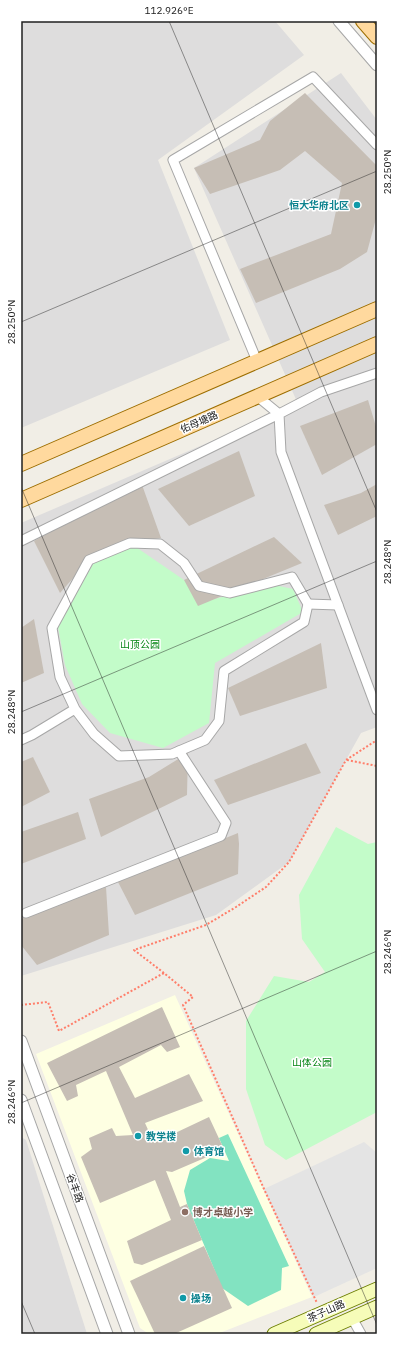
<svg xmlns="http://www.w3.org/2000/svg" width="398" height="1355" font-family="'IBM Plex Sans','Noto Sans SC',sans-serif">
<rect width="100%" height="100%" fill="#f1eee6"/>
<g fill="#dedddd">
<path d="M21 21H275L304 55 158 160 230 340 21 428Z"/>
<path d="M341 73 377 120V727L361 733 289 862 216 915 21 976V523L298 404 194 168Z"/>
<path d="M21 1137 26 1140 87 1334H21Z"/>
</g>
<path fill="#feffe2" d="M175 995 312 1297 217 1334H149L140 1328 36 1054Z"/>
<g fill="#c3fcc9">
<path d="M130 543 184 580 214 599 274 585 293 589 303 612 215 663 209 723 163 748 110 733 82 704 65 665 58 627 93 564Z"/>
<path d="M336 827 368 844 377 842V1112L286 1160 265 1145 246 1089V1021L274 976 309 982 325 972 302 939 299 895Z"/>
</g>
<path fill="#82e3c1" d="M228 1134 289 1266 282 1268 281 1290 248 1306 222 1288 187 1204 184 1191 190 1170 210 1158 229 1161 219 1138Z"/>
<path fill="#e4e4e4" d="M364 1142 377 1153V1268L314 1297 264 1189Z"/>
<g fill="#c6beb5">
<path d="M305 93 377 166V215L367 252 340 269 256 303 240 269 331 234 342 183 305 151 280 170 210 194 194 168 260 140 270 121Z"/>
<path d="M368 400 377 430V444L322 475 300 426Z"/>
<path d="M239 451 255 496 189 526 158 489Z"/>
<path d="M141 482 161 538 130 543 89 560 60 593 34 541Z"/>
<path d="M377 484V516L338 535 324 505 361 493Z"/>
<path d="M274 537 302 563 198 606 184 580Z"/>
<path d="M34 619 44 673 21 683V628Z"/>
<path d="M321 643 327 688 240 716 228 688Z"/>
<path d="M306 743 321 773 228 805 214 780Z"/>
<path d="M188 753 187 795 101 837 89 799 149 777Z"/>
<path d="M33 757 50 792 21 807V762Z"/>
<path d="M78 812 86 839 21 864V832Z"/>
<path d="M238 833 239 844 238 874 135 915 118 882Z"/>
<path d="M106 887 109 935 37 965 21 945V919Z"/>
<path d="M162 1007 180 1047 167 1052 161 1045 119 1067 135 1098 189 1074 203 1101 145 1123 154 1143 209 1117 222 1145 207 1157 172 1172 166 1171 180 1207 187 1204 202 1240 142 1265 134 1263 127 1241 171 1220 155 1180 100 1203 81 1157 92 1149 89 1138 112 1128 116 1136 133 1135 106 1071 76 1085 78 1096 67 1101 47 1063Z"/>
<path d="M204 1246 232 1308 174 1334H155L130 1281Z"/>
</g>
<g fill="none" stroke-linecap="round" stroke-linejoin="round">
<defs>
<g id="minor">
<path d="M257 361 173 160 313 77 377 145"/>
<path d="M377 373 321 392 279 414 281 452 377 710"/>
<path d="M21 541 279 414 257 396"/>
<path d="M308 604 338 605"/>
<path d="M21 740 32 735 75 709 60 677 52 628 89 560 130 543 160 544 184 563 199 586 230 593 292 577 308 604 304 622 224 671 219 721 205 740 172 754 119 756 94 734 75 709"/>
<path d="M26 913 221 836 226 823 179 751"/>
<path d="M352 1318 361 1334"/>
</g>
<g id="tertiary">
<path d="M339 21 377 65"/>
<path d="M21 1041 129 1334"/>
<path d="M21 1100 107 1334"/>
</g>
<g id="secondary">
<path d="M274 1334 377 1289"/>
<path d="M316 1334 377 1307"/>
</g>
<g id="primary">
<path d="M363 21 377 37"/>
<path d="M21 464 377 309"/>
<path d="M21 500 377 344"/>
</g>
</defs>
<use href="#minor" stroke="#a7a7a7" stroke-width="11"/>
<use href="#tertiary" stroke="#a7a7a7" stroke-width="13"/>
<use href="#secondary" stroke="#6c7e00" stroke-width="15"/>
<use href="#primary" stroke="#9d6e00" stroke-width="16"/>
<g stroke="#ff7e6a" stroke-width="2" stroke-dasharray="2 2" stroke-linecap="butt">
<path d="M347 760 377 766"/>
<path d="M164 973 134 950 206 925 236 907 266 887 289 862 346 760 377 740"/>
<path d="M21 1005 48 1002 59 1031 164 973 193 997 183 1005 264 1189 317 1303"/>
</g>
<use href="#minor" stroke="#fff" stroke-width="9"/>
<use href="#tertiary" stroke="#fff" stroke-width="11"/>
<use href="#secondary" stroke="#f6fcb9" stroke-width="13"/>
<use href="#primary" stroke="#ffd99e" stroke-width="14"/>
</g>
<path fill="none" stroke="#202020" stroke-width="1" stroke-opacity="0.45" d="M169 21 377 512M21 322 377 171M21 487 377 1325M21 712 377 561M21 1103 377 951M21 1301 35 1334"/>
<g fill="#0f9aa8" stroke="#fff" stroke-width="1.5">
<circle cx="357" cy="205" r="4"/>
<circle cx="138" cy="1136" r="4"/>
<circle cx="186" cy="1151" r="4"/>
<circle cx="183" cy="1298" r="4"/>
</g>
<circle fill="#8d6e63" stroke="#fff" stroke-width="1.5" cx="185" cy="1212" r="4"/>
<g text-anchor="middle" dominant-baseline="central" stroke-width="3" stroke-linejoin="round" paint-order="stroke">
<g font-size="10" font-weight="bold" fill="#0d838f" stroke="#fff" text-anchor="start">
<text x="349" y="205" text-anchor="end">恒大华府北区</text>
<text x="146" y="1136">教学楼</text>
<text x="194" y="1151">体育馆</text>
<text x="191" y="1298">操场</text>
</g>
<g font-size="10" fill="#202020" stroke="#fff">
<text transform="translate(199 422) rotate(-24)">佑母塘路</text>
<text transform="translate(75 1188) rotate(70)">谷丰路</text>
<text transform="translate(326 1311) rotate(-24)">茶子山路</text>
</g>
<g font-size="10" fill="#078616" stroke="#fff">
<text x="140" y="644">山顶公园</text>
<text x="312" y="1062">山体公园</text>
</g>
<g font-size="10" font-weight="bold" fill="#785e54" stroke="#fff" text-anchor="start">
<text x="193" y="1212">博才卓越小学</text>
</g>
</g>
<rect width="398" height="1355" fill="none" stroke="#ffffff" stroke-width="44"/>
<rect x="22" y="22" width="354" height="1311" fill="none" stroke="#202020" stroke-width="1.5"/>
<g font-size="10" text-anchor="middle" fill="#202020">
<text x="169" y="14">112.926°E</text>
<text transform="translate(387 172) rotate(-90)" y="4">28.250°N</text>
<text transform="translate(11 322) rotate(-90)" y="4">28.250°N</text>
<text transform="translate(387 562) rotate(-90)" y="4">28.248°N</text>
<text transform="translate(11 712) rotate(-90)" y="4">28.248°N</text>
<text transform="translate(387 952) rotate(-90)" y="4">28.246°N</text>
<text transform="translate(11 1102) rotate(-90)" y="4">28.246°N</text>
</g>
</svg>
